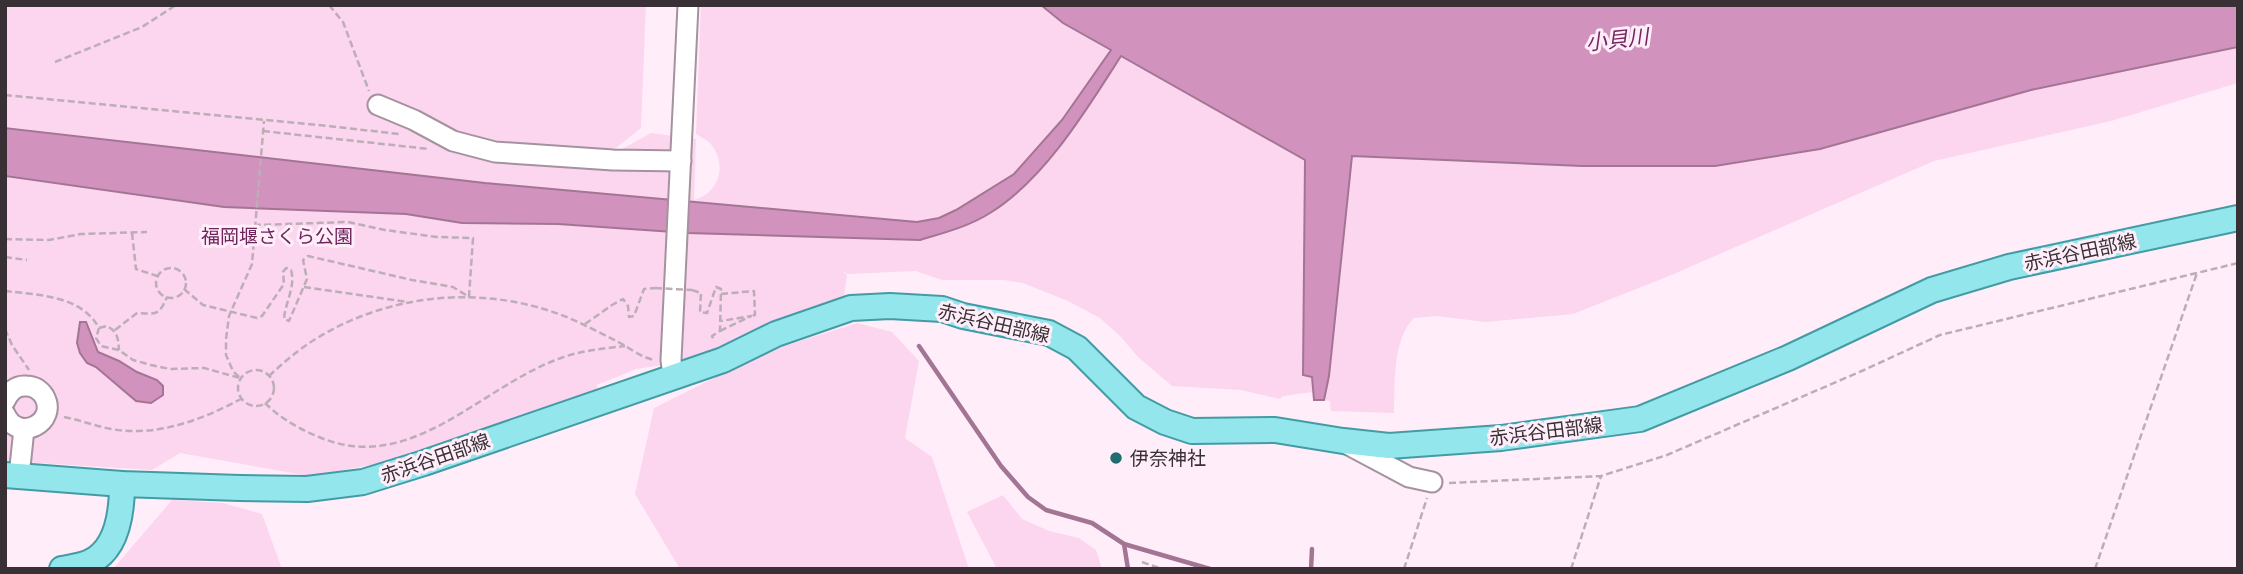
<svg xmlns="http://www.w3.org/2000/svg" width="2243" height="574" font-family="Ubuntu,'Noto Sans JP',sans-serif">
<rect width="100%" height="100%" fill="#ffeef9"/>
<g fill="#fcd5ee">
<path d="M5 5H646L641 128 611 152 613 154 651 133 696 139 694 200C720 193 728 164 710 143 706 139 700 137 696 134L701 5H1041L1063 23 1305 160 1303 374 1312 377 1313 392 1283 396 1280 399 1241 390 1172 386 1138 357 1120 336 1100 318 1068 301 1023 283 1004 280H942L916 271 848 274 843 271 847 275 843 304 690 361 636 369 597 385V390L388 462 309 476 180 453 152 470 5 461Z"/>
<path d="M2238 47V83L2111 121 1934 161 1669 276 1573 314 1485 322 1437 316 1414 318C1392 340 1395 384 1394 413L1331 411 1330 401 1324 400 1351 156 1582 166H1715L1820 149 2031 90Z"/>
<path d="M857 323 892 332 919 361 905 438 932 457 969 569H680L635 494 654 408 766 352Z"/>
<path d="M1003 495 1022 519 1049 531 1079 538 1096 550 1102 569H997L967 512Z"/>
<path d="M172 500 223 503 262 514 282 569H113Z"/>
</g>
<g fill="#d192bd" stroke="#a37594" stroke-width="2">
<path d="M1041 5H2238V47L2031 90 1820 149 1715 166H1582L1352 156 1329 376 1324 400H1314L1312 377 1303 375 1305 160 1121 56C1087 109 1045 179 990 213 970 226 943 233 920 240L688 233 558 224 462 223 406 214 224 207 5 176V128L485 183 917 222 939 218 956 210 1014 174 1062 120 1111 50 1063 23Z"/>
<path d="M80 322H86L98 352 119 361 137 372 157 380 163 386V395L151 403 136 401 96 367 87 363 80 353 77 343Z"/>
</g>
<g fill="none" stroke-linecap="round" stroke-linejoin="round">
<g stroke="#a37594" stroke-width="4.5">
<path d="M919 346 1001 466 1028 497 1046 510 1092 523 1124 544 1210 569"/>
<path d="M1124 544 1128 569"/>
<path d="M1311 569 1312 549"/>
</g>
<defs>
<g id="minor">
<path d="M378 105 414 120 453 141 495 152 613 160 681 161"/>
<path d="M673 377 671 360 688 5"/>
<path d="M5 401C9 392 16 385 26 386 34 386 40 390 44 396 59 422 18 444 5 414"/>
<path d="M1347 444 1409 477 1432 482"/>
<path d="M19 476 24 429"/>
</g>
<g id="major">
<path d="M5 475 122 484 240 488 307 489 363 482 424 463 723 360 776 334 851 308 890 306 942 309 963 316 1049 333 1077 348 1136 407 1165 422 1192 431 1275 430 1343 441 1389 446 1501 438 1640 419 1788 358 1932 290 2009 267 2238 218"/>
<path d="M62 569C71 567 82 566 90 562 118 549 122 512 122 484"/>
</g>
</defs>
<use href="#minor" stroke="#a5929f" stroke-width="23"/>
<use href="#major" stroke="#439ba4" stroke-width="28"/>
<g stroke="#bcaeb7" stroke-width="2.5" stroke-dasharray="7 3.5" stroke-linecap="butt">
<path d="M329 5 343 22 369 91"/>
<path d="M55 62 142 27 176 5"/>
<path d="M5 95 328 126 399 134"/>
<path d="M263 131 429 149"/>
<path d="M132 233 136 269 157 276"/>
<path d="M5 239 49 240 81 234 147 232"/>
<path d="M5 257 27 260"/>
<circle cx="171" cy="283" r="15"/>
<path d="M304 287 408 302"/>
<path d="M184 289 203 305 257 318 262 316 284 284 283 272 286 268 291 270C296 286 285 303 284 319L289 321 307 279 303 260 308 256 412 280 453 287 469 297 473 238 437 237 385 230 348 222 256 225"/>
<path d="M692 290 701 293 700 312 707 313 716 287 721 289 720 331 712 336 714 341"/>
<path d="M5 291C38 295 81 295 99 328L96 338 101 346 119 350 133 360 151 365 170 369 204 368 240 378"/>
<path d="M721 294 754 291 755 315 751 316"/>
<path d="M585 324 612 305 623 299 628 306 629 317 634 316 644 289 655 288"/>
<path d="M99 328 107 326C118 332 118 338 119 350"/>
<path d="M5 329 12 345 29 370"/>
<path d="M115 330 137 313C156 314 159 316 167 297"/>
<path d="M720 331 751 316 721 321"/>
<circle cx="256" cy="388" r="18"/>
<path d="M269 376C283 363 298 350 314 340 390 292 487 284 569 318 587 326 605 335 622 344 632 350 643 358 655 360"/>
<path d="M239 377 233 371 226 355V339L229 316 252 264 264 121"/>
<path d="M265 403C280 418 299 429 319 437 408 475 476 392 553 361 576 351 600 349 625 346"/>
<path d="M64 417C80 420 95 426 111 429 158 437 201 420 241 399"/>
<path d="M1449 483 1601 476 1667 455 1864 370 1940 335 2238 263"/>
<path d="M1142 562 1162 569"/>
<path d="M1404 569 1427 498"/>
<path d="M1571 569 1601 476"/>
<path d="M2095 569 2197 273"/>
</g>
<use href="#minor" stroke="#fff" stroke-width="19"/>
<use href="#major" stroke="#92e6ec" stroke-width="24"/>
<path stroke="#bcaeb7" stroke-width="2.5" stroke-dasharray="7 3.5" stroke-linecap="butt" d="M655 288 692 290"/>
</g>
<circle fill="#206c71" stroke="#ffeef9" stroke-width="2.5" cx="1116" cy="458" r="7"/>
<g text-anchor="middle" dominant-baseline="central" stroke-width="6" stroke-linejoin="round" paint-order="stroke">
<g font-size="19" fill="#6e255c" stroke="#ffeef9">
<text x="277" y="236">福岡堰さくら公園</text>
</g>
<g font-size="19" fill="#383035" stroke="#ffeef9">
<text transform="translate(2080 252) rotate(-12)">赤浜谷田部線</text>
<text transform="translate(994 323) rotate(13)">赤浜谷田部線</text>
<text transform="translate(1546 431) rotate(-7)">赤浜谷田部線</text>
<text transform="translate(435 458) rotate(-19)">赤浜谷田部線</text>
</g>
<g font-size="19" fill="#383035" stroke="#ffeef9" text-anchor="start">
<text x="1130" y="458">伊奈神社</text>
</g>
<g font-size="21" font-style="italic" fill="#72285f" stroke="#ffeef9">
<text transform="translate(1617 39) rotate(-6)">小貝川</text>
</g>
</g>
<rect width="2243" height="574" fill="none" stroke="#383035" stroke-width="14"/>
</svg>
